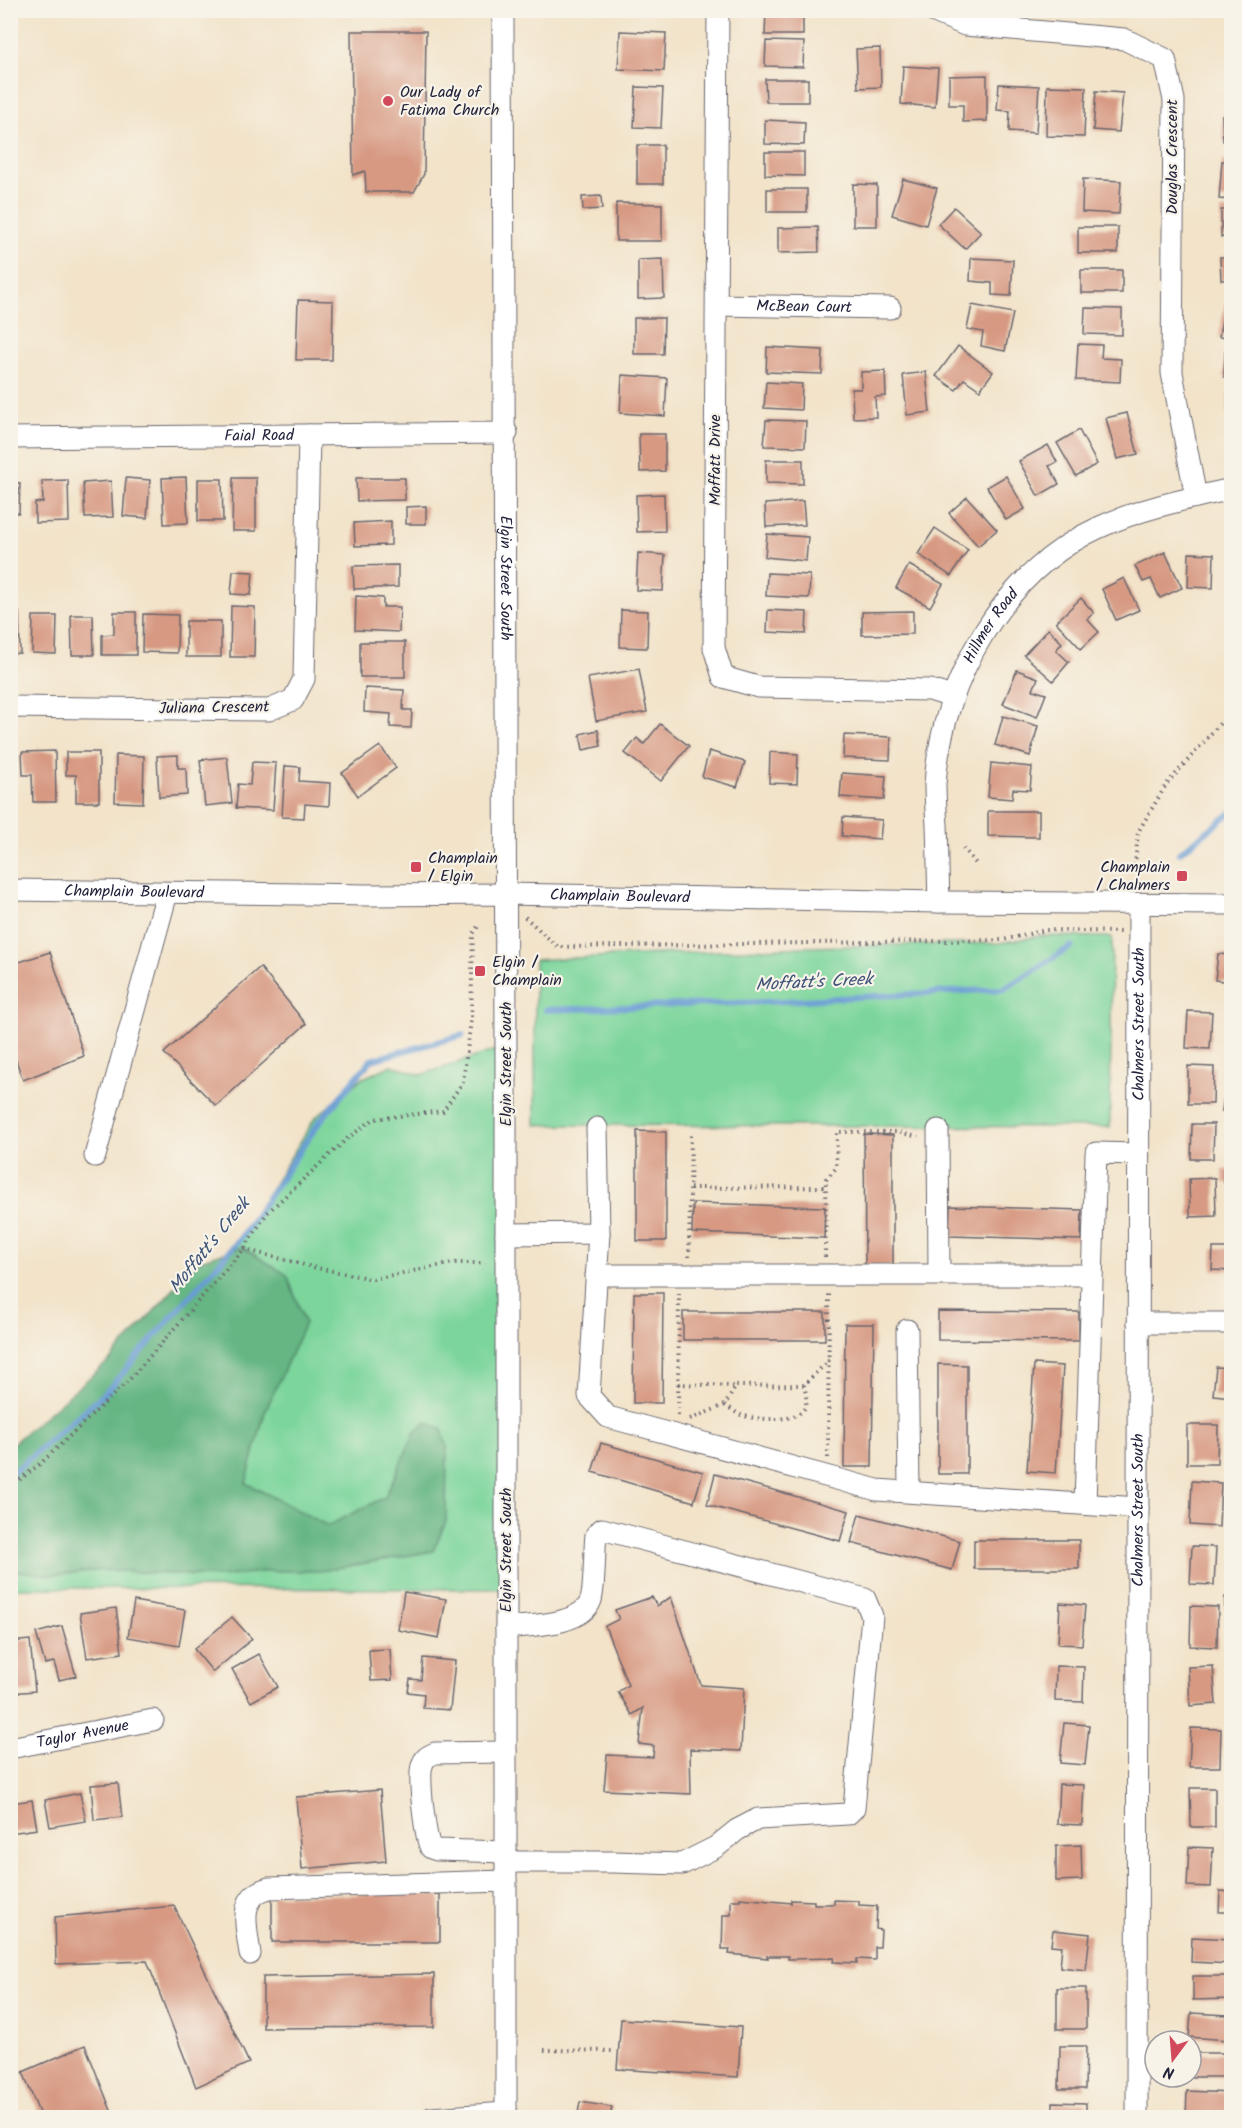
<svg xmlns="http://www.w3.org/2000/svg" width="1242" height="2128" font-family="Kalam,sans-serif">
<rect width="100%" height="100%" fill="#f7f3e8"/>
<filter id="ink" filterUnits="userSpaceOnUse"><feTurbulence type="fractalNoise" baseFrequency=".0167" numOctaves="2"/><feDisplacementMap in="SourceGraphic" scale="12" xChannelSelector="R" yChannelSelector="G"/><feConvolveMatrix kernelMatrix="1 2 1 2 8 2 1 2 1" color-interpolation-filters="sRGB"/></filter>
<filter id="wash" filterUnits="userSpaceOnUse"><feTurbulence type="fractalNoise" baseFrequency=".008" numOctaves="4" result="noise"/><feDisplacementMap in="SourceGraphic" scale="24" xChannelSelector="R" yChannelSelector="G"/><feGaussianBlur stdDeviation="1.35" result="paint"/><feColorMatrix in="noise" values="0 0 0 0 0 0 0 0 0 0 0 0 0 0 0 0 0 1.4 0 .05"/><feComposite in="paint" operator="in"/></filter>
<g filter="url(#wash)">
<rect width="100%" height="100%" fill="#f2e3c9"/>
<g fill="#7cd59b" stroke="#4f7c6b" stroke-width="1.5">
<path d="M1040 936 1112 937 1110 1127 535 1125V960L804 947 999 943Z"/>
<path d="M505 1047V1589L11 1588 10 1475 101 1396 246 1229 315 1118 361 1079 392 1065 421 1075Z"/>
</g>
<path fill="#65b683" stroke="#446c5f" stroke-width="1.5" d="M242 1247 287 1275 305 1323 265 1412 246 1483 328 1526 385 1497 415 1432 427 1422 442 1430 447 1446 446 1521 433 1551 321 1571H268L220 1577 104 1570 50 1575 19 1571 11 1572V1445L110 1360 200 1260Z"/>
<g fill="none" stroke-linecap="round" stroke-linejoin="round">
<g stroke="#699cd4" stroke-width="6">
<path d="M1179 853 1232 812"/>
<path d="M546 1010 765 1002 1004 989 1072 946"/>
<path d="M10 1475 108 1390 240 1239 320 1121 371 1060 463 1035"/>
</g>
</g>
<g id="blocks">
<g fill="#d79982">
<path d="M766 10 803 11V35H765Z"/>
<path d="M351 31H426L424 174 414 192H366L365 171 353 175Z"/>
<path d="M620 31 666 33 664 71 618 69Z"/>
<path d="M766 41 804 42 803 67 765 66Z"/>
<path d="M880 48 881 87 858 88 856 49Z"/>
<path d="M903 66 938 68 935 107 901 104Z"/>
<path d="M987 75V121L963 122V105H949V76Z"/>
<path d="M765 79H808V102H766Z"/>
<path d="M999 84 1039 86 1036 133 1009 131 1010 111 997 110Z"/>
<path d="M1047 86 1086 87 1084 137 1046 136Z"/>
<path d="M636 87 663 88 661 128 634 127Z"/>
<path d="M1096 91 1123 93 1119 132 1093 130Z"/>
<path d="M1222 115H1232V140L1223 141Z"/>
<path d="M765 120 805 122 804 145 765 144Z"/>
<rect x="637" y="145" width="26" height="39"/>
<path d="M765 152H804V176L765 175Z"/>
<path d="M1222 161H1232V200L1219 199Z"/>
<path d="M903 179 937 188 926 225 892 215Z"/>
<path d="M1083 179 1121 181 1119 214 1082 212Z"/>
<path d="M853 184 877 185V226H853Z"/>
<rect x="767" y="189" width="40" height="23"/>
<path d="M601 196 602 209 583 210 582 197Z"/>
<path d="M616 203 662 204V241H616Z"/>
<path d="M954 207 981 232 965 249 938 224Z"/>
<rect x="1221" y="210" width="11" height="27"/>
<path d="M818 227 819 252 778 253V228Z"/>
<rect x="1078" y="227" width="40" height="26"/>
<path d="M1220 257H1232V280H1221Z"/>
<path d="M971 258 1013 260 1011 296 992 295V283L970 281Z"/>
<path d="M663 259 664 298 638 299V260Z"/>
<rect x="1081" y="270" width="41" height="23"/>
<path d="M298 300 333 301 332 360H296Z"/>
<path d="M1225 303 1232 304V339L1219 337Z"/>
<path d="M972 305 1013 313 1005 351 981 346 983 332 967 329Z"/>
<path d="M1085 308 1122 309V335L1084 334Z"/>
<path d="M634 318H664L663 354H634Z"/>
<path d="M1078 344 1102 345 1101 358 1121 359 1120 382 1076 380Z"/>
<path d="M958 346 993 372 980 390 964 379 956 390 936 376Z"/>
<path d="M767 347 823 350 822 374 766 372Z"/>
<path d="M1225 352 1232 353V377H1224Z"/>
<path d="M885 371 886 396 875 397 876 417 853 418 852 389H861V372Z"/>
<path d="M926 372 930 412 907 415 903 375Z"/>
<path d="M622 375 667 378 665 416 620 413Z"/>
<path d="M766 382 802 384 801 410 764 408Z"/>
<rect x="1228" y="392" width="4" height="26"/>
<path d="M1127 413 1138 454 1117 459 1106 418Z"/>
<path d="M766 420 806 421 805 447 764 446Z"/>
<path d="M1079 430 1097 464 1076 476 1057 443Z"/>
<path d="M639 434H665V471L640 472Z"/>
<path d="M1048 445 1057 462 1049 466 1059 484 1038 496 1019 461Z"/>
<path d="M766 460H803V484L766 483Z"/>
<path d="M1006 476 1025 509 1006 520 987 487Z"/>
<path d="M186 477 188 523 164 524 162 478Z"/>
<path d="M126 478 150 480 147 518 123 516Z"/>
<path d="M233 478H256V531H232Z"/>
<path d="M356 478H405V500L357 501Z"/>
<path d="M198 479H222L223 521H198Z"/>
<path d="M68 480 69 522 35 523V503L43 502 42 481Z"/>
<path d="M111 481 113 517 85 518 83 483Z"/>
<path d="M10 482 20 483 19 513H10Z"/>
<path d="M664 494 665 531 637 532 636 495Z"/>
<path d="M967 497 997 530 978 546 949 513Z"/>
<path d="M803 501 805 525 766 527 765 504Z"/>
<path d="M426 506V524H406V507Z"/>
<path d="M391 521V545L355 546 354 523Z"/>
<path d="M935 528 968 550 951 576 918 554Z"/>
<path d="M767 534 808 537 806 561 765 557Z"/>
<path d="M1165 552 1182 588 1160 598 1151 579 1143 582 1135 566Z"/>
<path d="M638 553 665 555 663 591 636 590Z"/>
<path d="M1189 553 1214 554 1213 588 1188 587Z"/>
<path d="M398 565V587L354 589 353 566Z"/>
<path d="M909 565 943 584 930 607 896 588Z"/>
<path d="M233 571 253 572 251 595 231 594Z"/>
<path d="M767 573 810 575 809 598 766 596Z"/>
<path d="M1124 578 1139 610 1116 620 1102 589Z"/>
<path d="M356 596 383 598V607H400L399 632 355 630Z"/>
<path d="M1081 598 1094 613 1087 619 1099 632 1081 649 1056 622Z"/>
<path d="M231 606 255 607 254 657H230Z"/>
<path d="M621 610 648 611 647 648 620 647Z"/>
<path d="M768 610 807 612 806 634 767 632Z"/>
<path d="M913 611V634L862 635V612Z"/>
<path d="M10 612H19L20 653 10 654Z"/>
<path d="M114 612H136V655H102V635L114 634Z"/>
<path d="M143 614 178 615 177 653 142 652Z"/>
<path d="M71 615H93L94 655H72Z"/>
<path d="M33 616H57L56 654 32 653Z"/>
<rect x="186" y="621" width="35" height="36"/>
<path d="M1048 629 1062 643 1056 650 1069 662 1053 681 1024 655Z"/>
<rect x="360" y="642" width="45" height="35"/>
<path d="M639 669 647 712 596 721 588 678Z"/>
<path d="M1017 670 1038 678 1033 690 1046 694 1037 717 1003 704Z"/>
<path d="M365 688 404 690 403 710H412L411 728 390 727 391 714 364 712Z"/>
<path d="M1003 716 1038 726 1030 756 995 745Z"/>
<path d="M660 724 689 746 661 781 625 753 637 738 644 744Z"/>
<path d="M598 730 601 746 583 750 580 734Z"/>
<path d="M844 735 891 737 890 760 843 758Z"/>
<path d="M380 746 396 768 358 796 342 773Z"/>
<path d="M55 751 56 802H33L32 775H23L22 752Z"/>
<path d="M709 751 745 762 737 787 702 777Z"/>
<path d="M10 752 16 753 12 804H10Z"/>
<path d="M66 752H99V802H76V775H66Z"/>
<path d="M770 752 798 754 797 784 769 783Z"/>
<path d="M116 755 144 756 143 803 115 802Z"/>
<path d="M178 755V768H186L187 795 159 797 157 756Z"/>
<path d="M227 757 232 803 205 806 200 760Z"/>
<path d="M252 762 276 763 273 810 236 808 238 784 250 785Z"/>
<path d="M991 763 1032 767 1030 790 1013 789 1012 799 988 797Z"/>
<path d="M285 766 300 767 299 781 330 783 329 806 305 804 304 818 282 817Z"/>
<path d="M842 773 886 776 884 800 840 797Z"/>
<path d="M988 811H1039V837L988 836Z"/>
<path d="M843 817 882 820 880 839 842 836Z"/>
<path d="M50 952 84 1056 23 1080 10 1043V965Z"/>
<path d="M1218 954 1232 955V982L1215 980Z"/>
<path d="M260 967 306 1024 216 1106 164 1053Z"/>
<path d="M1188 1011 1212 1012 1210 1049 1186 1048Z"/>
<path d="M1188 1066 1214 1067 1213 1104H1188Z"/>
<path d="M1224 1097 1232 1098V1112L1222 1111Z"/>
<path d="M1192 1124H1214L1213 1159H1191Z"/>
<path d="M637 1131 666 1132V1241H637Z"/>
<path d="M864 1134 893 1135V1266L865 1265Z"/>
<path d="M1232 1169V1183H1224L1223 1170Z"/>
<path d="M1215 1178 1216 1216 1190 1217 1189 1179Z"/>
<path d="M693 1203 825 1207 824 1238 692 1233Z"/>
<path d="M950 1206 1082 1210 1081 1240 949 1236Z"/>
<path d="M1213 1248H1232V1271L1212 1270Z"/>
<path d="M634 1293H663L662 1403H633Z"/>
<path d="M938 1311 1079 1312V1341L938 1340Z"/>
<rect x="683" y="1312" width="142" height="28"/>
<path d="M845 1324H874L872 1467H844Z"/>
<path d="M938 1364 967 1365V1474H938Z"/>
<path d="M1034 1364 1063 1366 1056 1473 1027 1471Z"/>
<path d="M1216 1367 1232 1368V1397L1213 1395Z"/>
<path d="M1187 1425H1218L1217 1464H1187Z"/>
<path d="M601 1443 703 1472 694 1502 592 1472Z"/>
<path d="M715 1474 849 1511 840 1541 707 1505Z"/>
<path d="M1192 1481 1221 1483 1219 1527 1190 1525Z"/>
<path d="M859 1514 960 1541 952 1570 851 1543Z"/>
<rect x="974" y="1540" width="105" height="29"/>
<path d="M1192 1546 1216 1547 1214 1585 1190 1584Z"/>
<path d="M404 1592 446 1599 439 1638 398 1630Z"/>
<path d="M652 1597 657 1606 671 1597 701 1685 744 1688 741 1751 690 1749 691 1794 604 1790 607 1755 653 1757 654 1746 639 1744 643 1708 632 1715 618 1692 628 1685 605 1626 619 1619 615 1610Z"/>
<rect x="1225" y="1597" width="7" height="12"/>
<path d="M134 1601 185 1610 179 1646 128 1637Z"/>
<path d="M1060 1603 1085 1605 1082 1645 1058 1644Z"/>
<path d="M1191 1606 1218 1607 1217 1647 1190 1646Z"/>
<path d="M116 1608 122 1653 87 1658 80 1613Z"/>
<path d="M232 1617 252 1639 213 1672 194 1649Z"/>
<path d="M62 1626 76 1676 59 1680 54 1662 45 1664 36 1633Z"/>
<path d="M30 1640 35 1691 10 1693V1642Z"/>
<path d="M390 1649 392 1680 371 1681 369 1650Z"/>
<path d="M259 1654 278 1687 251 1702 232 1669Z"/>
<path d="M423 1658 455 1661 450 1710 423 1708 424 1694 408 1692 410 1679 421 1680Z"/>
<path d="M1056 1666 1084 1667 1083 1702 1055 1701Z"/>
<path d="M1213 1666 1216 1704 1190 1706 1188 1667Z"/>
<path d="M1064 1723 1089 1725 1085 1765 1060 1763Z"/>
<path d="M1191 1728 1221 1729 1220 1767H1189Z"/>
<path d="M118 1783 122 1817 94 1820 91 1785Z"/>
<path d="M1059 1784 1084 1785 1082 1825 1057 1824Z"/>
<path d="M1190 1788H1215V1827H1191Z"/>
<path d="M380 1790 386 1861 302 1869 296 1797Z"/>
<path d="M80 1793 86 1821 50 1827 45 1800Z"/>
<path d="M32 1800 37 1829 10 1833V1803Z"/>
<path d="M1228 1826H1232V1835H1227Z"/>
<path d="M1081 1845 1082 1880 1056 1881V1846Z"/>
<path d="M1189 1847 1213 1848 1211 1887 1187 1886Z"/>
<path d="M1220 1891 1232 1892V1912H1219Z"/>
<path d="M440 1894V1942H272V1895Z"/>
<path d="M740 1898 791 1903V1900L814 1901V1904H834V1900L859 1901V1905L877 1906 876 1929 881 1930 880 1947H875V1960L857 1959V1963L833 1962 834 1958 788 1959V1956H767L768 1958 729 1954 730 1949H722L723 1915H731V1900H740Z"/>
<path d="M174 1906 249 2063 196 2087 147 1961 56 1964 55 1917Z"/>
<path d="M1053 1930 1090 1934 1086 1970 1060 1967 1062 1946 1051 1945Z"/>
<path d="M1192 1937 1232 1939V1964L1191 1962Z"/>
<path d="M434 1974V2027L263 2028V1977Z"/>
<path d="M1193 1976H1232V1999L1193 2000Z"/>
<rect x="1057" y="1988" width="29" height="41"/>
<path d="M1191 2013 1228 2015 1227 2040 1189 2037Z"/>
<path d="M621 2019 741 2027 738 2077 617 2069Z"/>
<path d="M85 2045 114 2118H41L23 2072Z"/>
<path d="M1060 2046H1086L1085 2089H1059Z"/>
<rect x="1191" y="2053" width="38" height="24"/>
<path d="M1187 2091 1230 2093 1229 2118 1186 2117Z"/>
<path d="M580 2102 612 2107 610 2118H577Z"/>
<path d="M1053 2102 1086 2103V2118H1053Z"/>
</g>
</g>
</g>
<g filter="url(#ink)">
<use href="#blocks" fill-opacity="0" stroke="#6b666d" stroke-width="1.5"/>
<g fill="none" stroke-linecap="round" stroke-linejoin="round">
<defs>
<g id="minor">
<path id="s1" d="M503 10C509 713 504 1415 506 2118"/>
<path d="M718 10 714 648 723 677 758 687 930 690 952 697"/>
<path d="M930 10 965 25 1124 39 1165 59 1174 100 1172 373 1196 497"/>
<path id="s2" d="M717 305 890 308"/>
<path id="s3" d="M10 438 507 433"/>
<path d="M10 707 269 710 293 700 304 679 309 435"/>
<path id="s4" d="M10 890 369 895 505 894 939 902 1232 904"/>
<path id="s5" d="M939 902C938 877 938 851 937 825 936 811 935 797 935 784 942 680 1003 571 1100 527 1142 508 1187 499 1232 489"/>
<path d="M597 1128 599 1233"/>
<path d="M938 1130 939 1275"/>
<path d="M95 1156 167 893"/>
<path d="M506 1234 599 1233 589 1396 608 1417 877 1490 1138 1508"/>
<path d="M596 1275H1091"/>
<path d="M1138 1323H1232"/>
<path d="M907 1330 909 1491"/>
<path d="M1085 1504 1096 1153 1138 1154"/>
<path id="s6" d="M10 1748 153 1720"/>
<path d="M506 1852 437 1850 431 1848C425 1838 418 1776 422 1766 424 1758 428 1756 435 1753L506 1752"/>
<path d="M506 1862H612L682 1864 716 1847 737 1830 758 1819 848 1814 854 1808 872 1616 865 1599 602 1529 596 1535C594 1551 595 1587 591 1600 582 1626 529 1625 506 1628"/>
<path d="M250 1954C247 1928 236 1896 269 1888L506 1881"/>
<path d="M431 2118 506 2113"/>
<path id="s7" d="M1137 2118 1139 905"/>
</g>
</defs>
<use href="#minor" stroke="#6b666d" stroke-width="23"/>
<g stroke="#6b666d" stroke-width="4" stroke-dasharray="1.5 4.5" stroke-linecap="butt">
<path d="M963 848 977 865"/>
<path d="M1135 865 1138 832 1166 785 1224 719 1232 713"/>
<path d="M525 917 558 947 1003 940 1046 930 1120 932"/>
<path d="M690 1188 826 1187"/>
<path d="M244 1249 312 1267 373 1279 453 1263H485"/>
<path d="M689 1257 691 1135"/>
<path d="M825 1257 826 1179 836 1168 837 1132H898L918 1137"/>
<path d="M678 1384 736 1386"/>
<path d="M725 1405C730 1408 736 1413 741 1415 756 1420 802 1424 806 1404 807 1398 805 1390 804 1385"/>
<path d="M678 1415 679 1294"/>
<path d="M690 1419 725 1405 736 1386 804 1385 829 1360"/>
<path d="M828 1458 829 1294"/>
<path d="M10 1487 40 1464 129 1380 244 1249 267 1213 349 1137 374 1119 443 1111 463 1082 471 1020 473 934 479 925"/>
<path d="M544 2050 615 2051"/>
</g>
<use href="#minor" stroke="#fff" stroke-width="21"/>
</g>
</g>
<g fill="#d1495b" stroke="#f7f3e8" stroke-width="2">
<circle cx="388" cy="101" r="6"/>
<rect x="410" y="861" width="12" height="12" rx="3"/>
<rect x="1176" y="870" width="12" height="12" rx="3"/>
<rect x="474" y="965" width="12" height="12" rx="3"/>
</g>
<g text-anchor="middle" dominant-baseline="central" stroke-width="4.5" stroke-linejoin="round" paint-order="stroke">
<g font-size="16" fill="#22223b" stroke="#f7f3e8" text-anchor="start">
<text x="400" y="92">Our Lady of<tspan x="400" dy="18">Fatima Church</tspan></text>
<text x="428" y="858">Champlain<tspan x="428" dy="18">/ Elgin</tspan></text>
<text x="1170" y="867" text-anchor="end">Champlain<tspan x="1170" dy="18">/ Chalmers</tspan></text>
<text x="492" y="962">Elgin /<tspan x="492" dy="18">Champlain</tspan></text>
</g>
<g font-size="16" fill="#22223b" stroke="#f7f3e8">
<text transform="translate(1172 157) rotate(-90)">Douglas Crescent</text>
<text stroke="none"><textPath href="#s2" startOffset="87">McBean Court</textPath></text>
<text stroke="none"><textPath href="#s3" startOffset="249">Faial Road</textPath></text>
<text transform="translate(715 460) rotate(-90)">Moffatt Drive</text>
<text stroke="none"><textPath href="#s1" startOffset="568">Elgin Street South</textPath></text>
<text stroke="none"><textPath href="#s5" startOffset="288">Hillmer Road</textPath></text>
<text transform="translate(214 708) rotate(-1)">Juliana Crescent</text>
<text stroke="none"><textPath href="#s4" startOffset="124">Champlain Boulevard</textPath></text>
<text stroke="none"><textPath href="#s4" startOffset="610">Champlain Boulevard</textPath></text>
<text stroke="none"><textPath href="#s7" startOffset="1094">Chalmers Street South</textPath></text>
<text transform="translate(506 1064) rotate(-90)">Elgin Street South</text>
<text stroke="none"><textPath href="#s7" startOffset="608">Chalmers Street South</textPath></text>
<text transform="translate(506 1550) rotate(-90)">Elgin Street South</text>
<text stroke="none"><textPath href="#s6" startOffset="74">Taylor Avenue</textPath></text>
</g>
<g font-size="18" font-style="italic" fill="#3e5378" stroke="#f7f3e8">
<text transform="translate(814 983) rotate(-3)">Moffatt's Creek</text>
<text transform="translate(210 1246) rotate(-51)">Moffatt's Creek</text>
</g>
</g>
<rect width="1242" height="2128" fill="none" stroke="#f7f3e8" stroke-width="36"/>
<g transform="translate(1173 2059) rotate(196)"><circle r="28" fill="#f7f3e8" stroke="#a29fa3" stroke-width="1.5"/>
<path d="M0-4.5L10 22L0 15L-10 22Z" fill="#d1495b"/>
<text y="-9" font-size="16" font-weight="bold" text-anchor="middle" fill="#22223b">N</text>
</g>
</svg>
